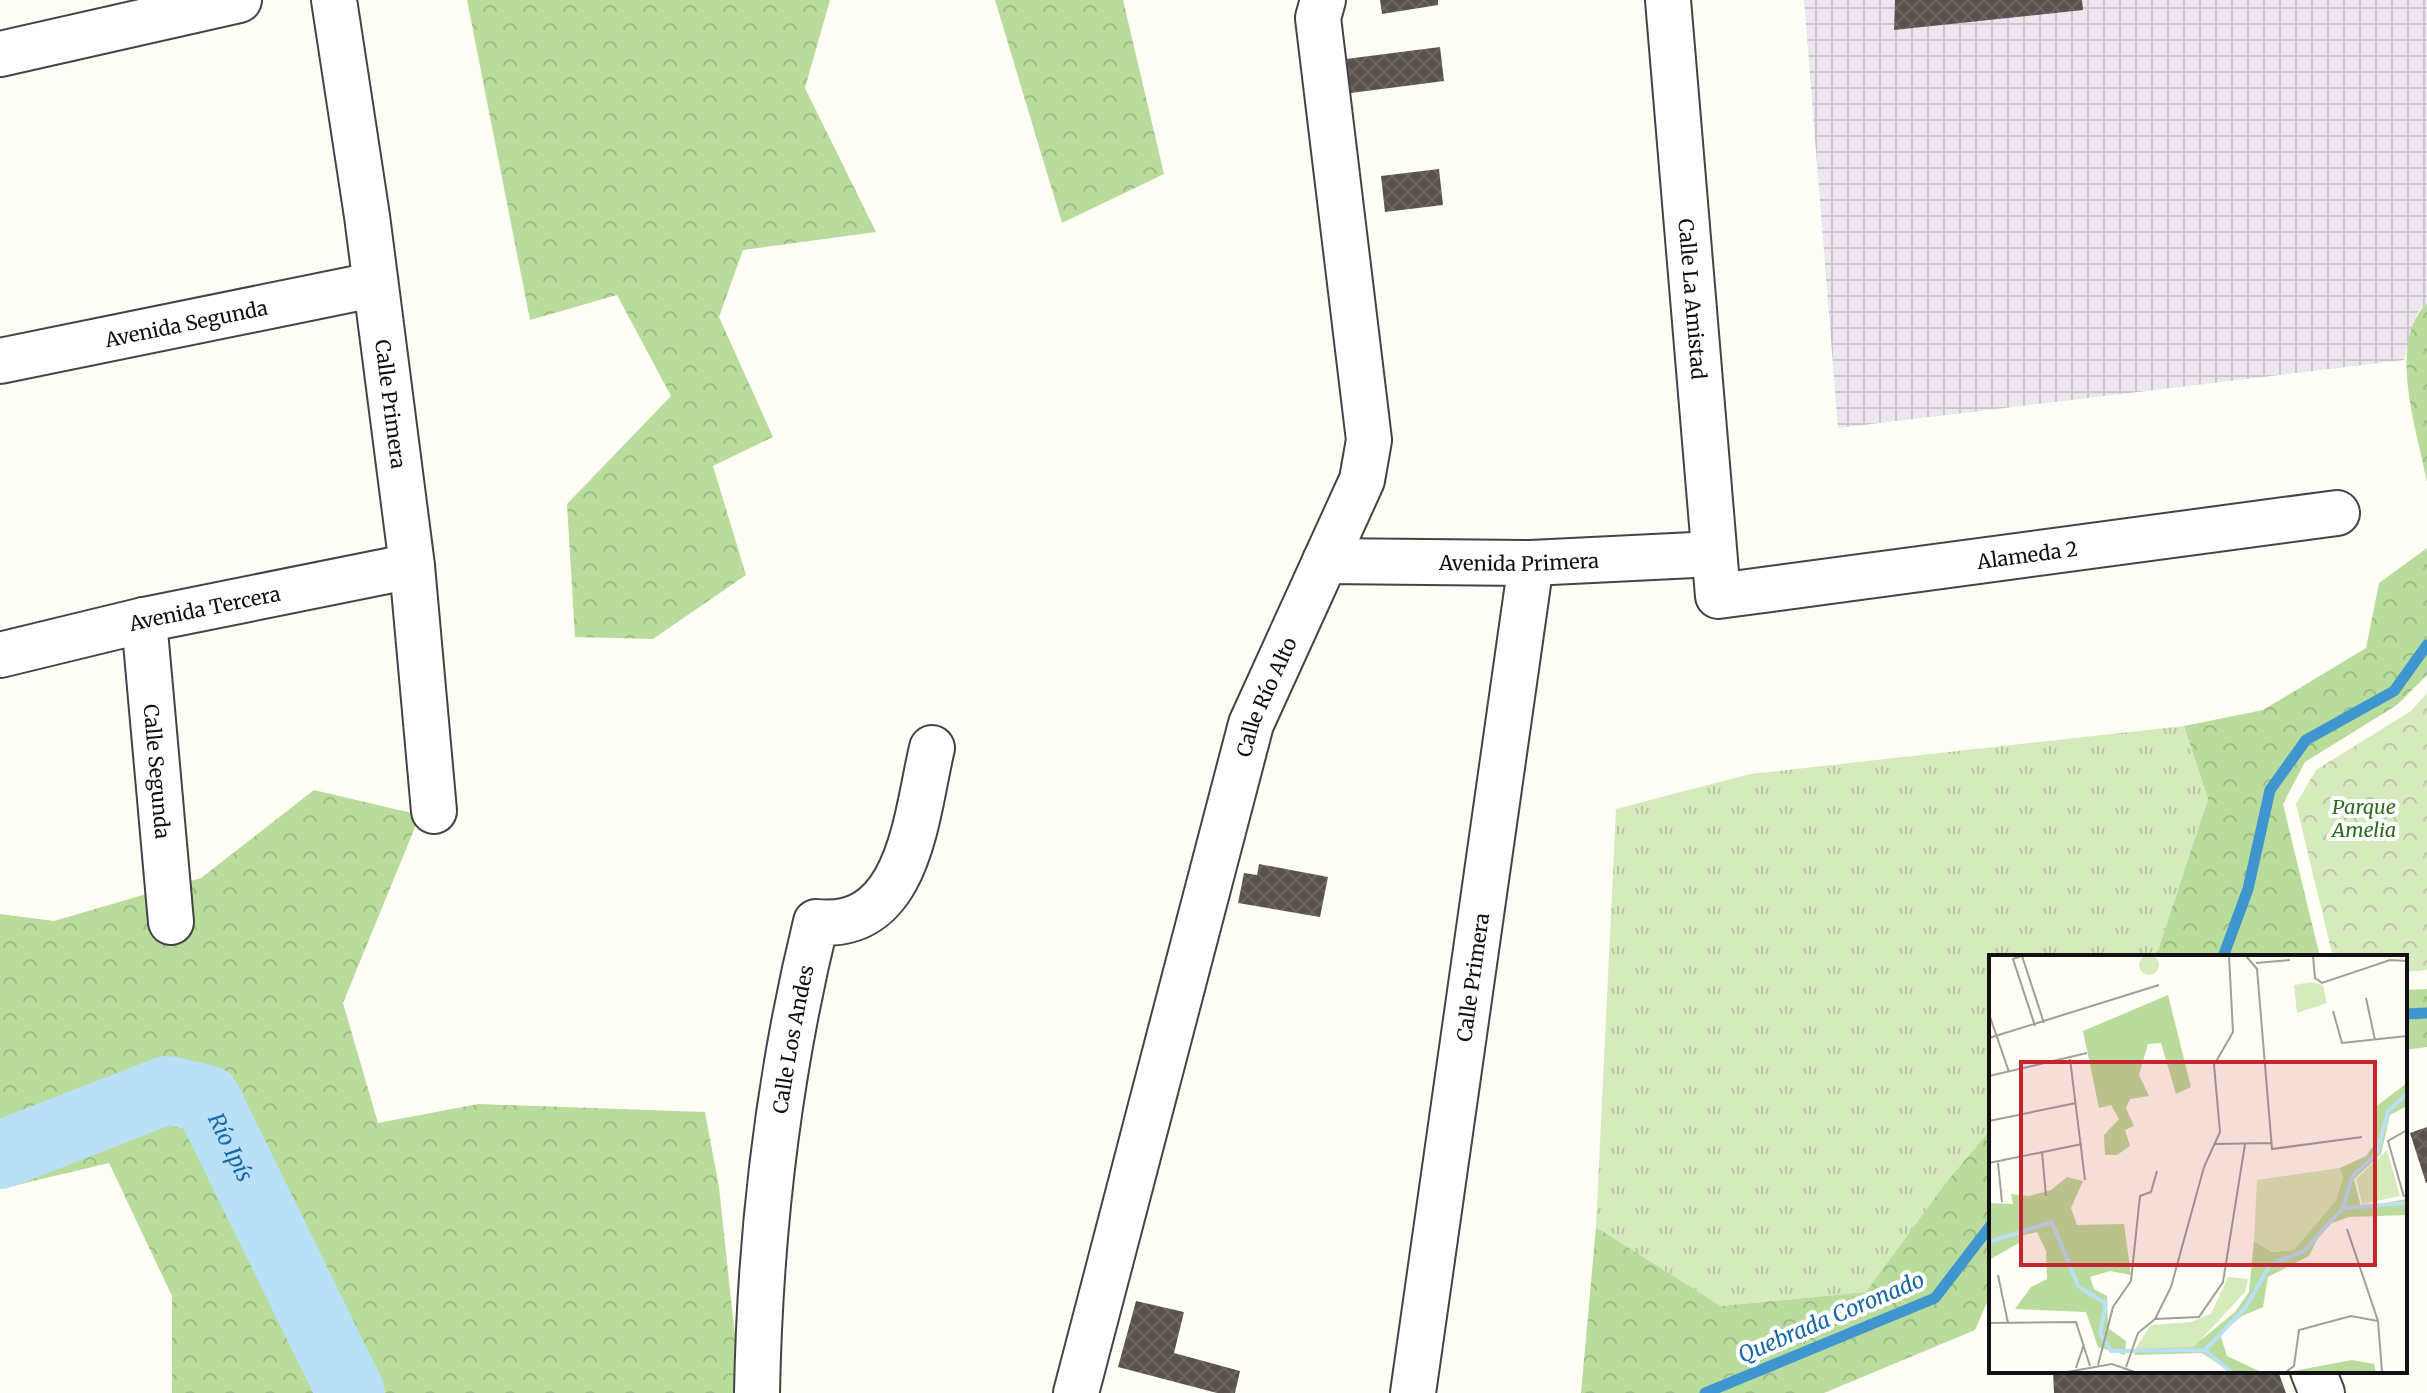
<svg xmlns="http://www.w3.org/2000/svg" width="2427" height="1393" font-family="Merriweather,serif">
<defs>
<pattern id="industrial-grid" width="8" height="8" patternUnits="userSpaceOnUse" patternTransform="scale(2)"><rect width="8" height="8" fill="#eee6ef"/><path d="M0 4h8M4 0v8" fill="none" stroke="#cbc4cc"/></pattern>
<pattern id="grass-tufts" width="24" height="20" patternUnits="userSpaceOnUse" patternTransform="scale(2)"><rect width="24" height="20" fill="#d5ebbd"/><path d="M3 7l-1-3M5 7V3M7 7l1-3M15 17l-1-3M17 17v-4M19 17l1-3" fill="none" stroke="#b6c8a1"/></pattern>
<pattern id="forest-crowns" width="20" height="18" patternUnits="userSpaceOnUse" patternTransform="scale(2)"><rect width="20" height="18" fill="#b9dc9c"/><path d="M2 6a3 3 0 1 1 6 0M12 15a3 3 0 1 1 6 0" fill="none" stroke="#9ebc85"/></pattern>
<pattern id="park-crowns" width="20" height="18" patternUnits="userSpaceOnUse" patternTransform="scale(2)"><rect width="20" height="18" fill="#d5ebbd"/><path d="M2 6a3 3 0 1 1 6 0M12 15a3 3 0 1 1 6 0" fill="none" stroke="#b6c8a1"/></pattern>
<pattern id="building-cross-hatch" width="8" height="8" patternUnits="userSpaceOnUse" patternTransform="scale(2)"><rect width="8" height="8" fill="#5a524d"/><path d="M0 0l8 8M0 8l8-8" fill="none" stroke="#6d6662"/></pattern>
</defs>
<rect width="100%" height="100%" fill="#fffdf5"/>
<path fill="url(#industrial-grid)" d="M1804 0H2427V303L2417 313 2404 360 1838 428Z"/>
<path fill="url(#grass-tufts)" d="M2184 726 2208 799 2158 950 2151 957H1991V1129L1948 1180 1867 1292 1721 1306 1596 1227 1616 809 1750 774Z"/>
<g fill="url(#forest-crowns)">
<path d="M467 0H830L805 88 876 232 743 250 719 317 773 437 713 466 746 575 653 639 575 637 567 504 671 396 617 295 530 320Z"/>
<path d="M995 0H1123L1164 174 1062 223Z"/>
<path d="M2427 303V482C2418 432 2386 343 2427 303Z"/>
<path d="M2427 548V675L2397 705 2305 762 2283 804 2320 957H2151L2158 950 2208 799 2184 726 2263 710 2366 648 2379 583Z"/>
<path d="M314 790 420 815 343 1003 378 1123 478 1104 705 1112 719 1187 741 1393H172V1296L109 1163 0 1189V914L54 921 201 878Z"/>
<path d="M2427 989V1047L2405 1050V990Z"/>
<path d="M1991 1129V1293L1975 1330 1824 1393H1581L1596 1227 1721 1306 1866 1292 1948 1180Z"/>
</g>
<path fill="url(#park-crowns)" d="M2427 693V970L2405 972V957H2333L2296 804 2316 770 2411 711Z"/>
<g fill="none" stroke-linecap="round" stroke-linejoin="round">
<g stroke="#3f96cf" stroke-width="11">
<path d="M2223 957 2248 889 2270 790 2306 740 2394 691 2427 645"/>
<path d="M2405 1014 2427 1013"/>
<path d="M1705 1393 1935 1298 1991 1225"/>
</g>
<path stroke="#b9e0f7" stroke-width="68" id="s1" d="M0 1155 167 1090 207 1099 351 1393"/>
</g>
<g fill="url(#building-cross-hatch)">
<path d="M1380 0H1438V5L1382 14Z"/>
<path d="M1895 0H2082L2083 10 1894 30Z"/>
<path d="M1440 47 1444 81 1343 94 1338 60Z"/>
<path d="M1439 169 1443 205 1385 212 1381 176Z"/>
<path d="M1259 864 1328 877 1320 917 1238 903 1244 873 1257 875Z"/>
<path d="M2427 1127V1183H2426L2410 1133Z"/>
<path d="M1136 1301 1184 1312 1174 1353 1240 1371 1235 1393H1217L1118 1367Z"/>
<path d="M2053 1371H2278L2286 1393H2054Z"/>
</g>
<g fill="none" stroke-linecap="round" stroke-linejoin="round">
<defs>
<g id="minor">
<path id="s2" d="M334 0 367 216 412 566 434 811"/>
<path id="s3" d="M1668 0 1718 596 2337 513"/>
<path d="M0 54 239 0"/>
<path id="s4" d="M0 361 373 285"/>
<path id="s5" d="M1325 561 1531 563 1714 554"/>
<path id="s6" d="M144 620 171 922"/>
<path id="s7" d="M0 655 144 620 412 566"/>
<path d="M2313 1371 2322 1393"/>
<path id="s8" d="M757 1393C760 1233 778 1077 816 922 910 932 916 815 932 748"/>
<path id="s9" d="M1076 1393 1251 724 1362 480 1369 440 1318 18 1323 0"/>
<path id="s10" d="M1413 1393 1531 563"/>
</g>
</defs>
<use href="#minor" stroke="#444" stroke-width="48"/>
<use href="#minor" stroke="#fff" stroke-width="44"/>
</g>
<g text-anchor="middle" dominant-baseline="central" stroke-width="8" stroke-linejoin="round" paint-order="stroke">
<g font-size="20" fill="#111" stroke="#fff">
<text stroke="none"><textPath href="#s3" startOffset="300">Calle La Amistad</textPath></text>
<text stroke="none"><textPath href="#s4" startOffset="190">Avenida Segunda</textPath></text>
<text stroke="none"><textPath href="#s2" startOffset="408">Calle Primera</textPath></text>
<text stroke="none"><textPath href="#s3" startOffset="910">Alameda 2</textPath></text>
<text stroke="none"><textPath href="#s5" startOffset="194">Avenida Primera</textPath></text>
<text stroke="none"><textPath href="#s7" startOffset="210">Avenida Tercera</textPath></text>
<text stroke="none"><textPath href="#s9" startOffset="722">Calle Río Alto</textPath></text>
<text stroke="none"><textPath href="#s6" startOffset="152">Calle Segunda</textPath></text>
<text stroke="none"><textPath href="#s10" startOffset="420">Calle Primera</textPath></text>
<text stroke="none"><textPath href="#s8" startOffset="356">Calle Los Andes</textPath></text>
</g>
<g font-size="20" font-style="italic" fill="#2f6b1f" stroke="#fff">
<text x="2364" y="806">Parque<tspan x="2364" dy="23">Amelia</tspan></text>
</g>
<g font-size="22" font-style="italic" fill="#1768a6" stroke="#fff">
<text stroke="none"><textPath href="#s1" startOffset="274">Río Ipís</textPath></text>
<text transform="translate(1831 1317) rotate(-23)">Quebrada Coronado</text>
</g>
</g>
<g transform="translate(1989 955)">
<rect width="418" height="418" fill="#fffdf5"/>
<path d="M351 213 354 223 347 245 305 295 283 297 265 286 268 225Z" fill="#d5ebbd"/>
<path d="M179 40 202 132 187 139 172 88 159 89 150 120 160 141 141 144 137 153 145 171 136 175 141 191 128 200H116L115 180 130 164 122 150 110 153 94 76ZM418 128V151L401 160 392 199 365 224 372 252 418 244V260L360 262 335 271 320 301 279 322 274 352 253 361 231 379 238 401 272 417H242L213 398 145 400 148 392 212 385 246 357 260 337 265 286 283 297 305 295 347 245 354 223 351 213 377 201 388 186 385 153ZM78 222 94 226 82 253 88 270 135 269 142 320 121 316 101 322 105 334 118 341 119 373 137 386 136 400 109 392 97 357 26 354 42 332 58 324 57 296 48 277 31 281 30 288 0 305V248L24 249 22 239 40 241 62 235ZM363 405 385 409 387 417H299Z" fill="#b9dc9c"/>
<path d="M150 10a10 10 0 1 1 20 0a10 10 0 1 1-20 0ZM323 27 334 30 338 48 308 58 305 30ZM398 195 411 241 373 249 367 224ZM239 322 259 324 256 337 205 392 146 394 162 370 202 367 222 359Z" fill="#d5ebbd"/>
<path fill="none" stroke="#b9e0f7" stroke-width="4" d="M356 253 418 248M0 287 63 267 89 331 117 349 111 378 122 396 216 395 242 417M216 395 257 352 281 310 315 296 354 253 363 222 388 198 399 156 418 139"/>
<path fill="none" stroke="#a09f9a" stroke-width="2" d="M32 1 24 4 46 71M33 1 55 68M257 1 268 14 283 194 373 182M324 1 326 23 333 28 401 5 418 6M267 8 301 5M377 43 386 85M344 56 353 88 418 81M0 59 20 117M0 83 170 30M81 104 96 225M0 121 98 98M0 166 87 148M226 189 282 188M53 197 57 241M0 208 93 189M9 208 13 247M415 242 399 186 418 175M358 274 389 366M9 320 19 368M166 364 210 362 234 327 256 189M0 368 87 367 101 411M109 410 124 352 142 326 151 241 162 237 168 216M137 412 149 378 166 364 182 332 215 212 231 177 225 110 244 77 240 1M87 413 95 389M78 417 123 409 146 417M297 417 305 411 310 375 362 361 389 366 393 417"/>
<path fill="#c4262e" fill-opacity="0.15" stroke="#c4262e" stroke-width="4" d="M32 107H386V310H32Z"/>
<rect width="418" height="418" fill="none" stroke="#111" stroke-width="4"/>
</g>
</svg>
